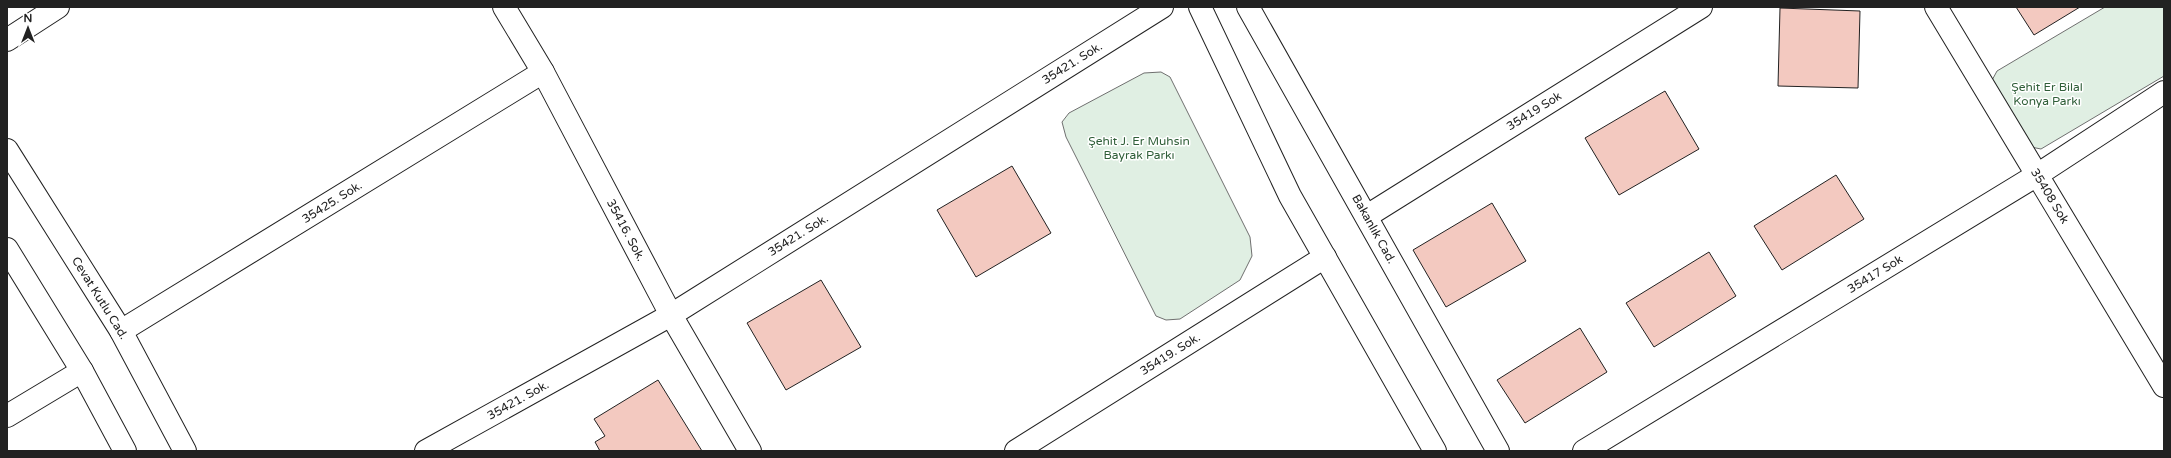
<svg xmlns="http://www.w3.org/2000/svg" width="2171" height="458" font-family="'Varela Round',sans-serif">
<rect width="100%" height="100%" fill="#fff"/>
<g fill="#e0efe3" stroke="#6f6f6f">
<path d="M2105 7H2164V76L2041 149 2026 146 1990 84 1997 71Z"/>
<path d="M1161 72 1170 77 1250 237 1252 256 1240 280 1180 319 1166 320 1156 316 1066 137 1062 122 1069 113 1144 73Z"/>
</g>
<g fill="#f3c9c0" stroke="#222">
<path d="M2016 7H2080L2034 35Z"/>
<path d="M1780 8 1860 11 1858 88 1778 86Z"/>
<path d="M1665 91 1699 149 1619 195 1585 138Z"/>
<path d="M1012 166 1051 233 976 277 937 210Z"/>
<path d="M1836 175 1864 219 1782 270 1754 226Z"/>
<path d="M1492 203 1526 261 1446 307 1413 250Z"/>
<path d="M1709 252 1736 296 1654 347 1626 303Z"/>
<path d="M821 280 861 347 786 390 747 323Z"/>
<path d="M1580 328 1607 372 1525 423 1497 380Z"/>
<path d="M658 380 702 451H600L595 442 605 436 594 419Z"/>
</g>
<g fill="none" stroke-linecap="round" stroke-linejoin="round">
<defs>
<g id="minor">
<path d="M504 7 543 72 671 315 750 451"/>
<path d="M1936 7 2164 386"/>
<path d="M7 40 58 7"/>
<path d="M1367 216 1701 7"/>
<path d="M121 331 543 72"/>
<path d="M7 416 82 371"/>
<path d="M426 451 671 315 1162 7"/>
<path d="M1016 451 1325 257"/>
<path d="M1584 451 2037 175 2164 92"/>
</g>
<g id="tertiary">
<path d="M1200 7 1290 196 1435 451"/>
<path d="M1248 7 1498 451"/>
<path d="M7 150 121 331 185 451"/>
<path d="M7 249 82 371 125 451"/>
</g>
</defs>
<use href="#minor" stroke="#222" stroke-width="24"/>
<use href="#tertiary" stroke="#222" stroke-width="24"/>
<use href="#minor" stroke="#fff" stroke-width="22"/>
<use href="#tertiary" stroke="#fff" stroke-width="22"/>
</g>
<g text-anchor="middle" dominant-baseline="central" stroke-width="3" stroke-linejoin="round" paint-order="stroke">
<g font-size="12" fill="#222" stroke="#fff">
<text transform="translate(1072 63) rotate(-32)">35421. Sok.</text>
<text transform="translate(1534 111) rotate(-32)">35419 Sok</text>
<text transform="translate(2050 196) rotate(59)">35408 Sok</text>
<text transform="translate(332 202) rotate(-32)">35425. Sok.</text>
<text transform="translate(1374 229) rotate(61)">Bakanlık Cad.</text>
<text transform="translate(626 230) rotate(62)">35416. Sok.</text>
<text transform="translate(798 235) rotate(-32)">35421. Sok.</text>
<text transform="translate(1875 274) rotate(-31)">35417 Sok</text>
<text transform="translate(100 298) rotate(58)">Cevat Kutlu Cad.</text>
<text transform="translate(1170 354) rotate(-32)">35419. Sok.</text>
<text transform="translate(518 400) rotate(-29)">35421. Sok.</text>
</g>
<g font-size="12" fill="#2f5e38" stroke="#fff">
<text x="2047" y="87">Şehit Er Bilal<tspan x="2047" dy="14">Konya Parkı</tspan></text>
<text x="1139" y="141">Şehit J. Er Muhsin<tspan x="1139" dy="14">Bayrak Parkı</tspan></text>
</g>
</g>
<rect width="2171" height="458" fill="none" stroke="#222222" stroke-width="16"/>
<g transform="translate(28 28)" stroke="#ffffff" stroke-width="3" paint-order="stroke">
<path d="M0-3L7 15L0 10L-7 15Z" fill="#222222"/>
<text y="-6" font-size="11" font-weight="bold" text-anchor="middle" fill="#222222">N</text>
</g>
</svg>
